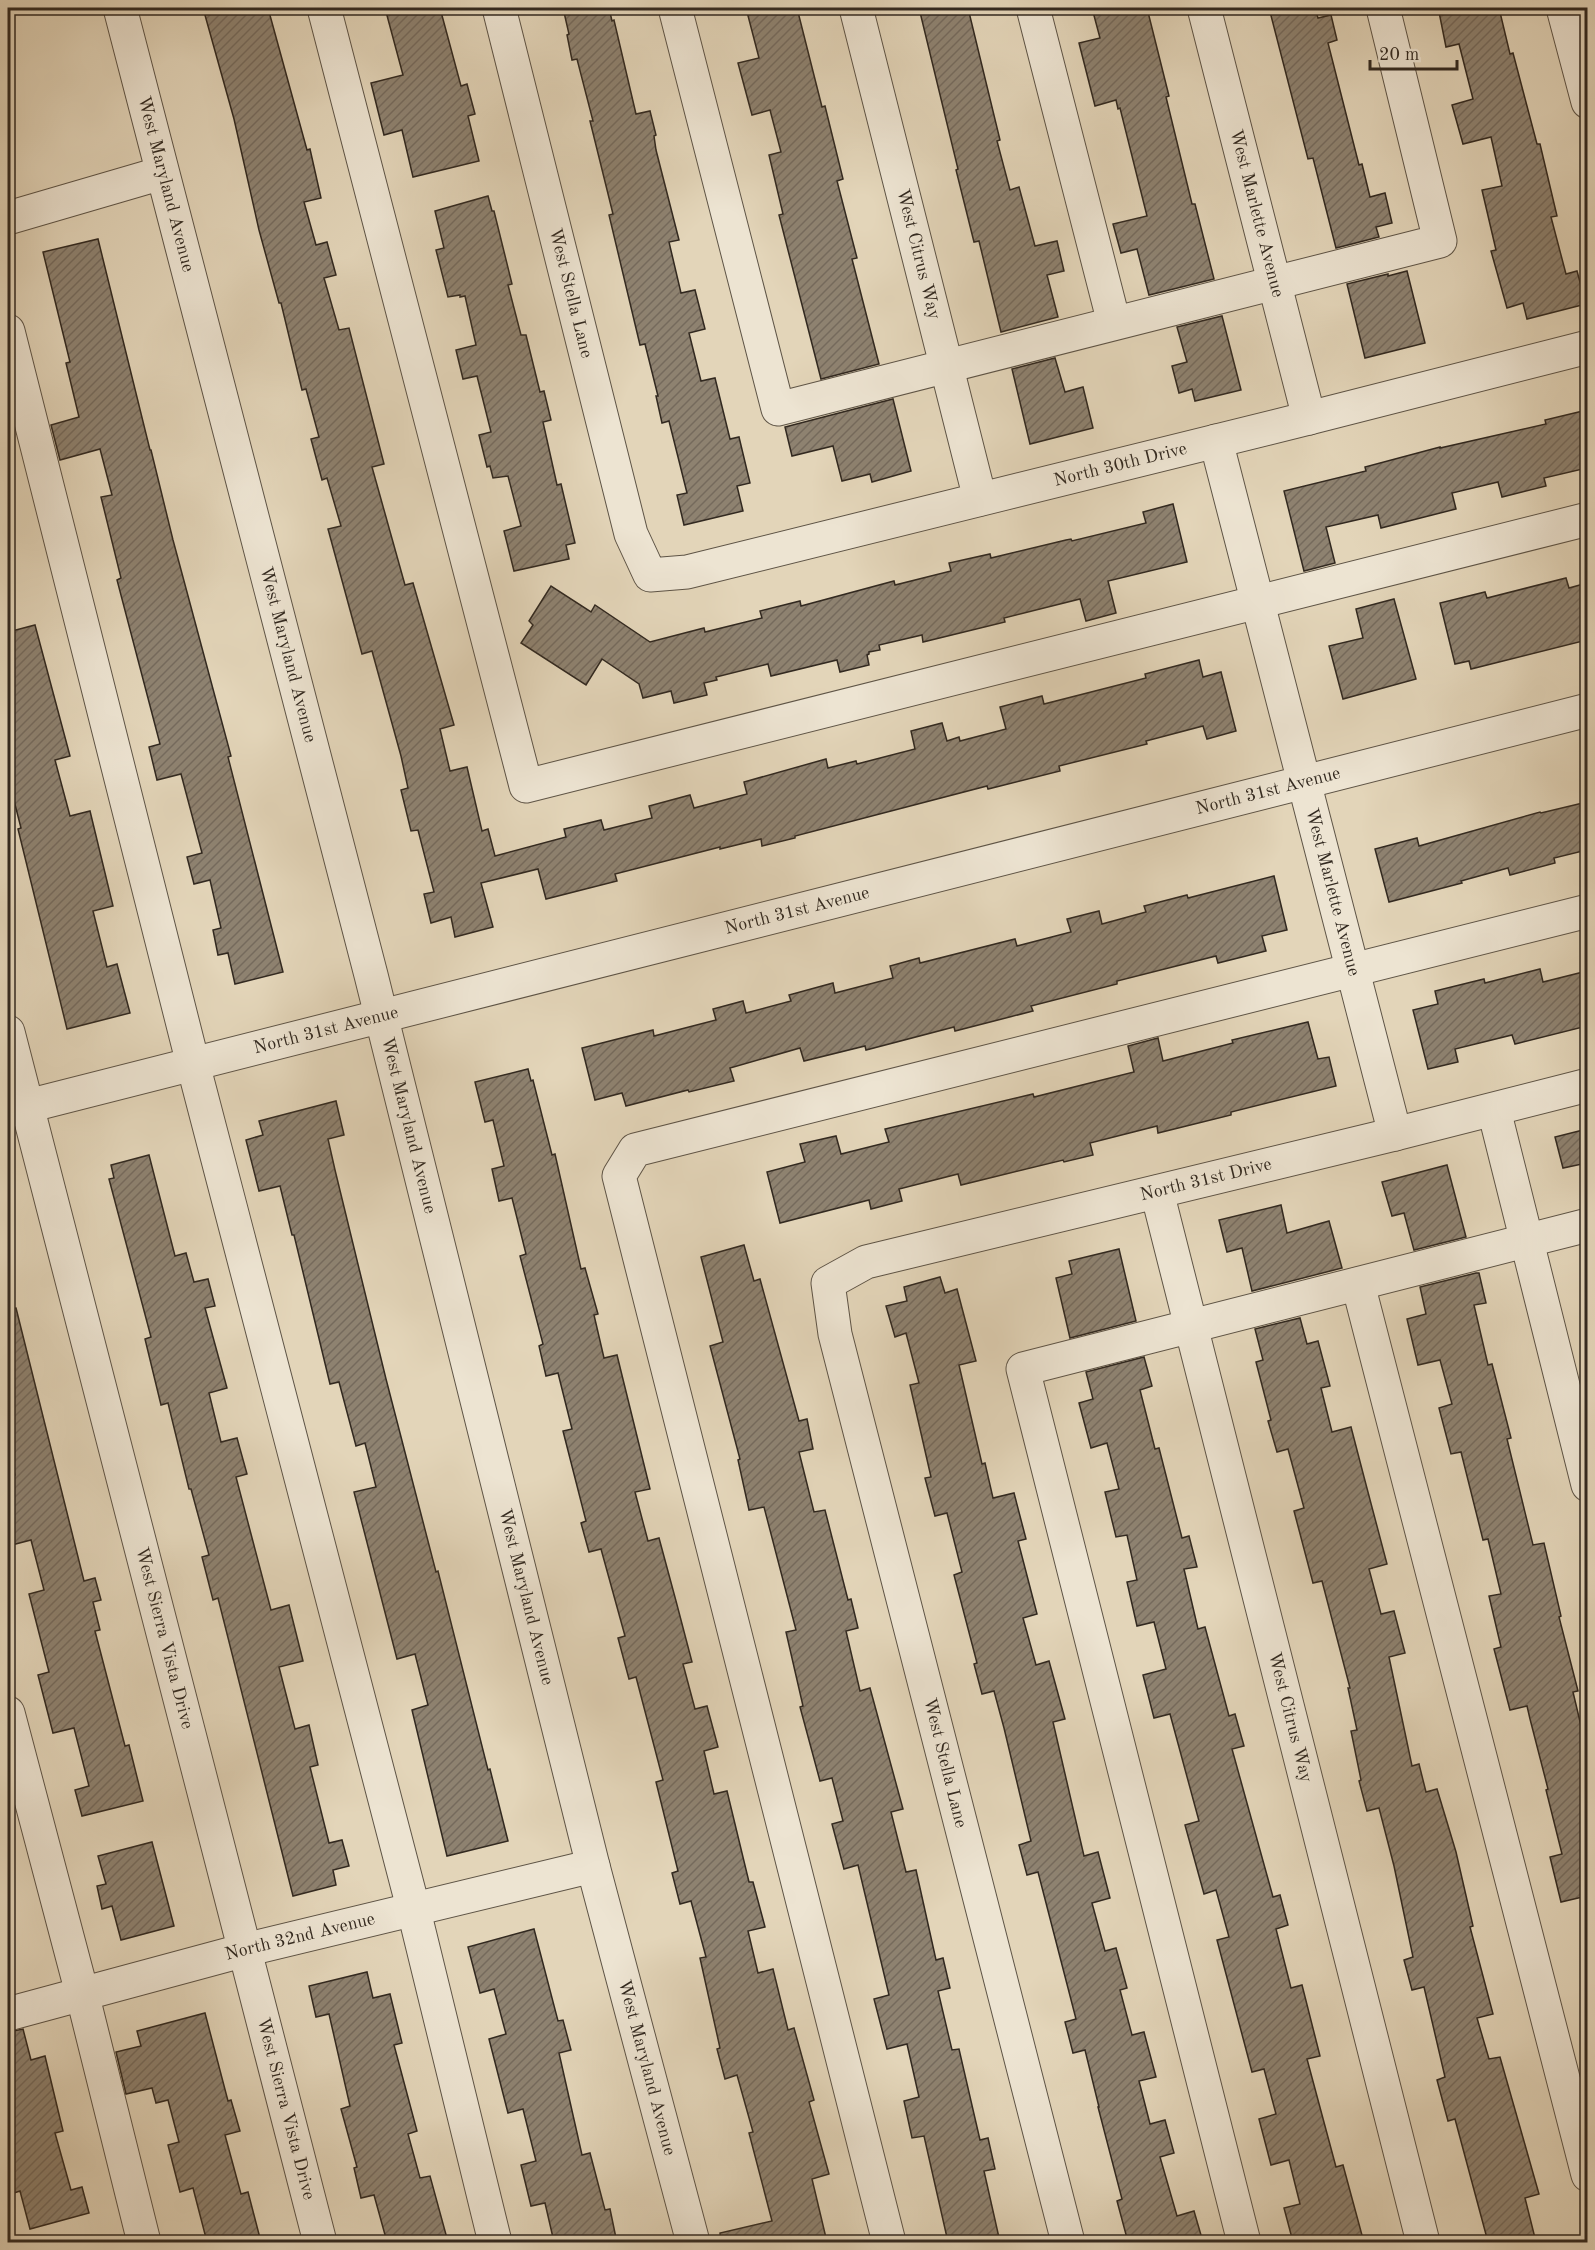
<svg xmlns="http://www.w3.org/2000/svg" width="1595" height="2250" font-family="'Old Standard TT',serif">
<defs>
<pattern id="building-hatch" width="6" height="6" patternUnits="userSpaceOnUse" patternTransform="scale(1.5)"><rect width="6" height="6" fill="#8e8270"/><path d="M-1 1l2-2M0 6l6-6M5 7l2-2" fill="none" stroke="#756a5c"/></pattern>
</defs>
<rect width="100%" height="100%" fill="#e3d5b9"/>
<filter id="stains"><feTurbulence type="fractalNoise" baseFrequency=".00333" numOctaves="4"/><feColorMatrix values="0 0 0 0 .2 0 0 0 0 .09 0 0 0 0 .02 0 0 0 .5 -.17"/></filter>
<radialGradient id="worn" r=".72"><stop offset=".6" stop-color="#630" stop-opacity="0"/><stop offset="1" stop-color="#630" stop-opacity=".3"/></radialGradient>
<g fill="url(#building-hatch)" stroke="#322920" stroke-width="1.5">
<path d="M203 8H268L307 150 310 149 321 198 304 202 316 245 327 242 336 275 324 278 339 330 349 328 384 464 372 467 405 585 413 583 454 725 440 729 450 771 467 767 482 831 488 829 495 856 566 837 564 829 601 820 604 830 652 818 649 806 690 795 694 808 747 794 744 782 826 759 828 768 856 761 857 764 915 749 911 731 942 723 947 741 959 737 960 741 1006 729 1000 707 1042 696 1044 704 1146 678 1145 674 1199 660 1203 677 1221 672 1236 731 1207 739 1203 726 1146 741 1147 744 1059 766 1060 771 988 789 987 786 795 836V838L762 846 761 839 720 849V847L615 874 617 881 546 899 538 869 481 883 493 927 455 937 451 917 431 923 424 894 434 892 418 830 411 831 401 790 408 788 401 756 372 651 362 654 328 529 341 526 327 478 322 480 311 439 319 437 306 389 302 390 281 303H279L259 230 234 119Z"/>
<path d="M385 8H440L461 86 467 84 475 114 468 116 479 161 413 177 402 130 384 135 371 83 403 75Z"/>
<path d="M563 8H609L612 21 614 20 636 114 650 111 656 135 654 136 656 150 679 240 669 242 681 293 695 290 705 329 689 333 701 381 715 378 730 439 739 437 750 483 737 486 743 511 684 525 677 495 687 493 669 421 662 423 656 396H658L645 344 640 345 609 215 613 214 590 121H593L577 59 572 60 567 35 569 34Z"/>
<path d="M746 8H797L822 107 825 106 843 179 837 181 857 258 852 259 879 364 821 379 779 215 783 214 769 155 781 152 770 110 752 115 738 63 759 58Z"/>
<path d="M919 8H968L1000 140 997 141 1010 190 1019 187 1035 246 1057 241 1064 271 1047 275 1058 317 1001 332 979 241 974 242 956 170 958 169Z"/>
<path d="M1092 8H1147L1169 96 1166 97 1192 204H1195L1214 279 1149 295 1137 249 1121 253 1113 224 1147 216 1120 108 1118 109 1116 100 1095 106 1079 43 1100 38Z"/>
<path d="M1269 8H1315L1318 18 1331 15 1337 40 1328 43 1359 165 1362 164 1370 197 1385 193 1392 223 1376 227 1379 237 1336 248 1313 158 1308 159Z"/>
<path d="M1456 8H1499L1510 54 1513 53 1537 144H1540L1557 216 1551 217 1566 274 1577 271 1586 304 1527 319 1523 303 1507 308 1491 251 1496 250 1482 190 1502 186 1491 137 1463 144 1452 105 1473 99 1459 44 1446 47 1439 12Z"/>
<path d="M488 196 492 211H494L512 284 508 285 521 335H526L540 392 544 391 551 420 543 422 557 485 561 484 575 543 566 545 569 559 514 571 504 531 521 526 508 476 493 478 490 466 487 467 479 435 491 432 477 376 463 379 456 350 476 345 465 296 460 297V295L448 297 436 250 444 248 435 211Z"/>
<path d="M98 239 150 450H151L173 540 231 756 228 757 283 972 235 984 228 953 218 955 213 930 221 928 210 880 194 884 187 857 202 853 181 774 157 780 149 747 160 744 117 580 121 578 101 497 112 495 100 449 60 460 51 425 79 417 66 363 70 362 43 252Z"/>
<path d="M1407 271 1425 343 1365 358 1347 284 1388 274V276Z"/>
<path d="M1222 316 1241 390 1195 401 1192 389 1179 393 1172 366 1187 362 1177 327Z"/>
<path d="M1055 358 1065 392 1083 387 1093 428 1030 444 1012 369Z"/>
<path d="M893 399 911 471 872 482 870 474 842 481 833 446 792 456 785 427Z"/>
<path d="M1587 410V468L1544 478 1546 486 1502 497 1498 482 1452 493 1456 509 1381 528 1378 515 1326 527 1335 563 1304 571 1284 491 1366 471 1365 467 1440 447V448L1546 424 1545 420Z"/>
<path d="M1173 504 1187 562 1108 581 1116 613 1086 621 1080 599 1004 618 1005 622 923 642 922 635 879 645 880 650 869 652V654L867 655 869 665 840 672 837 660 771 676 768 664 716 677 717 680 704 683 707 695 674 703 671 691 643 698 639 684 602 659 586 685 521 643 533 625 529 621 551 586 591 612 595 605 650 642 704 628 705 632 762 618 760 611 800 601 801 606 894 581 895 585 951 571 949 563 990 554 991 558 1066 540 1071 539 1072 541 1146 523 1143 512Z"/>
<path d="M1566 578 1569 588 1587 583V640L1471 669 1469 661 1455 664 1440 603 1485 592 1487 598Z"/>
<path d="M1394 599 1416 679 1343 699 1329 646 1363 638 1356 609Z"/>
<path d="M35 625 70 756 55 760 70 816 90 811 113 906 93 911 107 967 117 964 130 1013 67 1029 18 829 21 828 8 777V632Z"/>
<path d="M1587 802V850L1554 858 1555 863 1510 875 1508 868 1461 881 1462 883 1389 902 1375 849 1417 838 1419 846 1540 812 1541 813Z"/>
<path d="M1274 876 1287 930 1262 936 1266 951 1218 963 1216 956 1117 981V984L1031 1006 1033 1011 955 1031 954 1027 866 1050 865 1046 804 1061 800 1048 730 1068 734 1081 689 1092 688 1090 626 1106 622 1093 595 1100 582 1048 653 1030 654 1036 716 1020 713 1009 743 1001 746 1013 791 1001 789 995 833 983 835 993 893 978 890 966 919 958 920 963 1015 939 1017 946 1071 932 1067 919 1099 911 1102 924 1146 912 1144 906 1187 895 1188 898Z"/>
<path d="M1540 969 1543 982 1587 971V1026L1515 1044 1512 1035 1455 1049 1458 1062 1428 1069 1413 1010 1438 1004 1435 991 1484 979 1485 983Z"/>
<path d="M1308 1022 1318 1059 1329 1057 1336 1086 1231 1112V1115L1158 1133 1157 1126 1090 1143 1093 1155 1064 1162 1063 1160 961 1185 958 1174 899 1189 902 1201 871 1209 869 1200 780 1223 767 1172 805 1162 800 1144 836 1136 841 1154 889 1142 885 1129 1033 1094 1034 1097 1134 1072 1128 1046 1158 1038 1163 1061 1233 1043 1232 1040Z"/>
<path d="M528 1069 531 1081 533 1080 552 1155 555 1154 581 1269 585 1268 598 1314 594 1315 604 1358 617 1355 650 1489 635 1492 648 1541 659 1538 676 1601 692 1662 683 1664 695 1709 707 1706 718 1747 704 1751 714 1794 727 1791 749 1882H753L765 1927 748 1931 758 1973 773 1969 788 2030 794 2028 814 2100 809 2102 829 2174 812 2179 827 2242H721L720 2233 772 2221 749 2133 753 2132 737 2075 725 2079 717 2049 720 2048 700 1958 706 1957 691 1901 680 1904 672 1873 678 1871 656 1782 663 1780 636 1677 629 1679 618 1638 625 1636 601 1549 589 1552 581 1523 586 1521 563 1431 572 1429 558 1373 546 1376 539 1346 543 1344 520 1256 526 1254 512 1198 499 1201 492 1169 504 1166 493 1120 485 1122 475 1082Z"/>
<path d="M336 1101 344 1135 328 1139 335 1170 386 1379 436 1572 438 1571 488 1770 490 1769 508 1841 447 1856 412 1710 428 1705 415 1654 397 1659 354 1492 376 1487 365 1443 356 1446 339 1382 330 1384 294 1235H292L280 1186 259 1191 246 1140 263 1135 259 1121Z"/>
<path d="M1587 1129V1163L1563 1168 1555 1137Z"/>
<path d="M149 1155 175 1256 186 1253 194 1282 208 1279 215 1306 205 1308 227 1388 209 1393 221 1442 237 1438 247 1474 236 1477 271 1610 289 1605 303 1661 279 1667 295 1729 309 1725 318 1765 310 1767 329 1843 342 1840 349 1866 333 1870 336 1885 293 1896 218 1598 213 1600 202 1557 209 1555 191 1489H189L168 1403 161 1405 145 1339 151 1337 109 1179 114 1178 111 1165Z"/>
<path d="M1447 1165 1466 1237 1414 1250 1404 1213 1392 1216 1382 1182Z"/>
<path d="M1281 1205 1287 1233 1329 1221 1342 1268 1252 1291 1242 1248 1227 1252 1219 1220Z"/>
<path d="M744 1245 754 1281 760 1279 799 1421 807 1419 813 1449 799 1452 814 1512 825 1510 848 1600 851 1599 858 1628 846 1631 860 1691 870 1688 903 1809 891 1812 906 1872 916 1870 936 1960 943 1958 950 1988 938 1991 952 2050 959 2049 980 2140 988 2138 995 2169 984 2171 1000 2242H948L924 2136 912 2138 904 2101 919 2097 907 2044 887 2049 874 1999 889 1995 858 1865 844 1869 832 1824 843 1821 832 1778 820 1781 800 1707 803 1706 786 1632 796 1630 764 1507 749 1510 738 1460 740 1459 710 1346 723 1342 701 1257Z"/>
<path d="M1119 1249 1136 1321 1070 1338 1056 1278 1072 1274 1069 1261Z"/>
<path d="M1476 1273H1479L1486 1303 1474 1305 1488 1365 1492 1364 1511 1438 1507 1439 1533 1545 1544 1543 1561 1616 1559 1617 1578 1691 1573 1692 1587 1751V1896L1561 1902 1550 1857 1562 1854 1546 1790 1548 1789 1530 1719 1527 1706 1510 1710 1494 1649 1501 1647 1489 1596 1501 1594 1488 1539 1483 1540 1461 1452 1451 1454 1439 1408 1452 1404 1440 1360 1418 1365 1407 1319 1426 1314 1420 1287Z"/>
<path d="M940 1277 945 1293 957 1289 976 1361 959 1365 982 1464 985 1463 993 1498 1014 1493 1026 1539 1018 1541 1037 1614 1023 1618 1036 1665 1049 1661 1065 1719 1053 1722 1084 1856 1098 1852 1110 1898 1092 1903 1105 1951 1116 1948 1127 1988 1120 1990 1132 2035 1144 2032 1156 2077 1139 2081 1150 2124 1165 2120 1174 2153 1160 2157 1177 2216 1194 2211 1203 2242H1128L1117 2201 1122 2199 1098 2107H1099L1085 2050 1073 2053 1065 2022 1076 2019 1038 1872 1027 1875 1019 1845 1031 1841 1004 1728 994 1691 982 1694 974 1664 977 1663 954 1575 962 1572 947 1513 935 1516 925 1478 931 1477 910 1385 919 1383 906 1333 895 1337 886 1306 907 1301 904 1287Z"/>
<path d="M16 1308 84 1581 95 1578 101 1600 93 1602 100 1630 95 1631 125 1746 129 1745 143 1801 82 1816 75 1790 89 1786 74 1728 53 1733 38 1675 49 1672 29 1594 44 1590 31 1540 8 1546V1477L15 1475 8 1445V1309Z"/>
<path d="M1300 1318 1307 1344 1318 1341 1330 1386 1321 1388 1332 1432 1351 1427 1364 1477 1387 1564 1369 1569 1381 1614 1394 1611 1405 1653 1389 1657 1412 1766 1419 1764 1426 1792 1437 1789 1456 1852 1473 1926 1470 1927 1493 2014 1477 2018 1489 2059 1500 2057 1539 2194 1525 2198 1536 2242H1488L1455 2119 1448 2121 1437 2080 1445 2077 1424 1987 1412 1990 1404 1960 1413 1957 1394 1866 1379 1808 1367 1811 1359 1781 1361 1780 1351 1731 1357 1730 1348 1688H1350L1322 1581 1313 1583 1294 1511 1304 1508 1288 1449 1277 1452 1268 1421 1271 1420 1256 1362 1263 1360 1255 1329Z"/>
<path d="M1144 1357 1152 1386 1140 1390 1155 1449 1159 1448 1182 1538 1189 1536 1197 1567 1184 1569 1198 1629 1205 1627 1229 1716 1235 1714 1244 1746 1232 1749 1273 1897 1280 1895 1288 1925 1276 1929 1291 1988 1302 1985 1320 2056 1307 2059 1336 2167 1343 2165 1363 2239 1349 2242H1293L1284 2208 1300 2204 1289 2160 1271 2165 1259 2119 1276 2114 1264 2069 1252 2072 1217 1940 1229 1937 1216 1890 1204 1894 1185 1825 1199 1821 1170 1714 1154 1718 1143 1675 1166 1669 1154 1622 1137 1626 1127 1582 1137 1580 1127 1535 1116 1537 1105 1492 1119 1489 1107 1443 1091 1448 1079 1403 1093 1399 1086 1372Z"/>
<path d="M152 1842 174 1926 121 1940 112 1906 102 1909 97 1886 106 1884 98 1856Z"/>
<path d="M534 1929 558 2021 563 2020 571 2050 559 2053 582 2155 590 2153 605 2210 610 2209 616 2238 595 2242H554L545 2203 531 2206 521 2165 536 2161 523 2109 508 2113 489 2039 506 2034 494 1989 480 1993 468 1947Z"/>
<path d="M367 1972 373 1998 390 1994 402 2043 394 2045 417 2131 408 2134 420 2178 430 2176 448 2242H387L374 2195 361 2198 354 2168 357 2167 341 2109 350 2106 329 2014 316 2017 309 1986Z"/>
<path d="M205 2013 228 2101 231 2100 240 2131 225 2135 241 2194 248 2192 261 2242H207L193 2188 180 2192 168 2145 179 2142 168 2100 156 2103 152 2088 126 2094 116 2052 141 2046 137 2031Z"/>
<path d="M23 2029 31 2060 45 2056 63 2131 55 2133 71 2190 82 2187 89 2213 30 2229 20 2191 8 2195V2032Z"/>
</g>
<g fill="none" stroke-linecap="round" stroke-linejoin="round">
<defs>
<g id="minor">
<path id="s1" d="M120 8 371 975 593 1866 693 2242"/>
<path d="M324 8 526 786 1588 519"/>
<path id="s2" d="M499 8 631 534 650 575 687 572 1309 418 1588 347"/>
<path d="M675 8 778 409 1440 241 1383 8"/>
<path id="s3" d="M856 8 980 499"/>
<path d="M1033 8 1114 323"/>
<path id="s4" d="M1204 8 1309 418"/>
<path d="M1563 8 1588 102"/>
<path d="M8 218 162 173"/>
<path d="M8 331 193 1064 414 1911 495 2242"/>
<path id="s5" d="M1216 441 1395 1134"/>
<path id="s6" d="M8 1032 320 2242"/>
<path d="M1494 1110 1588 1485"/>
<path id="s7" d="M8 1111 1588 710"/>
<path id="s8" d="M1157 1192 1423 2242"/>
<path d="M1358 1284 1588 2175"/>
<path d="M8 1713 82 1993 144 2242"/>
<path id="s9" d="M8 2014 245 1950 593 1866"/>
<path d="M889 2242 619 1176 635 1150 1588 911"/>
<path id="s10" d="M1068 2242 835 1334 828 1283 866 1262 1395 1134 1588 1085"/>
<path d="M1244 2242 1023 1369 1588 1225"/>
</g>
</defs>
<use href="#minor" stroke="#5e5446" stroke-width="35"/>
<use href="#minor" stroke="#ede4d2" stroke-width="33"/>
</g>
<g text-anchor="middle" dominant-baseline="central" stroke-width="5" stroke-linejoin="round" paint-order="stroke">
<g font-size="18" fill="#322920" stroke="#ede4d2">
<text stroke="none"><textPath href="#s1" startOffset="182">West Maryland Avenue</textPath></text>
<text stroke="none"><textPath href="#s4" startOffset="212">West Marlette Avenue</textPath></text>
<text stroke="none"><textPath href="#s3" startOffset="254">West Citrus Way</textPath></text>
<text stroke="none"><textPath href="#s2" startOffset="294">West Stella Lane</textPath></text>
<text stroke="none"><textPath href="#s2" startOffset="1071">North 30th Drive</textPath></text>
<text stroke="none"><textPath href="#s1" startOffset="668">West Maryland Avenue</textPath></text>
<text stroke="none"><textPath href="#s7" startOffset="1300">North 31st Avenue</textPath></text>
<text stroke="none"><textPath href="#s5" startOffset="466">West Marlette Avenue</textPath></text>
<text stroke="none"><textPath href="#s7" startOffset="814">North 31st Avenue</textPath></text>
<text stroke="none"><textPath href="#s7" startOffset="328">North 31st Avenue</textPath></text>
<text stroke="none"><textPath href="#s1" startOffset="1154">West Maryland Avenue</textPath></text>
<text stroke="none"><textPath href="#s10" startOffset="1382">North 31st Drive</textPath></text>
<text stroke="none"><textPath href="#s1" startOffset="1640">West Maryland Avenue</textPath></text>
<text stroke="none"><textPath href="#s6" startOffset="626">West Sierra Vista Drive</textPath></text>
<text stroke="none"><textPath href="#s8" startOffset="542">West Citrus Way</textPath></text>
<text transform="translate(945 1763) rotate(76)">West Stella Lane</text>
<text stroke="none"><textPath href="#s9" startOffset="302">North 32nd Avenue</textPath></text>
<text stroke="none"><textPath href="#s1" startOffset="2126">West Maryland Avenue</textPath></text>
<text stroke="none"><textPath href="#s6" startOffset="1112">West Sierra Vista Drive</textPath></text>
</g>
</g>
<rect width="1595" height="2250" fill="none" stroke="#e3d5b9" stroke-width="30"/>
<rect x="9" y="9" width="1577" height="2232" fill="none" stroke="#322920" stroke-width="3"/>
<rect x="15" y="15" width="1565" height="2220" fill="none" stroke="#322920" stroke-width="1.5"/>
<path d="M1370 60v9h87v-9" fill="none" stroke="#322920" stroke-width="3"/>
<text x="1379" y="60" font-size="18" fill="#322920" stroke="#ede4d2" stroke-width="4.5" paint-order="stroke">20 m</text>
<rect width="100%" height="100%" filter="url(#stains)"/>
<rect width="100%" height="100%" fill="url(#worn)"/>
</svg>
